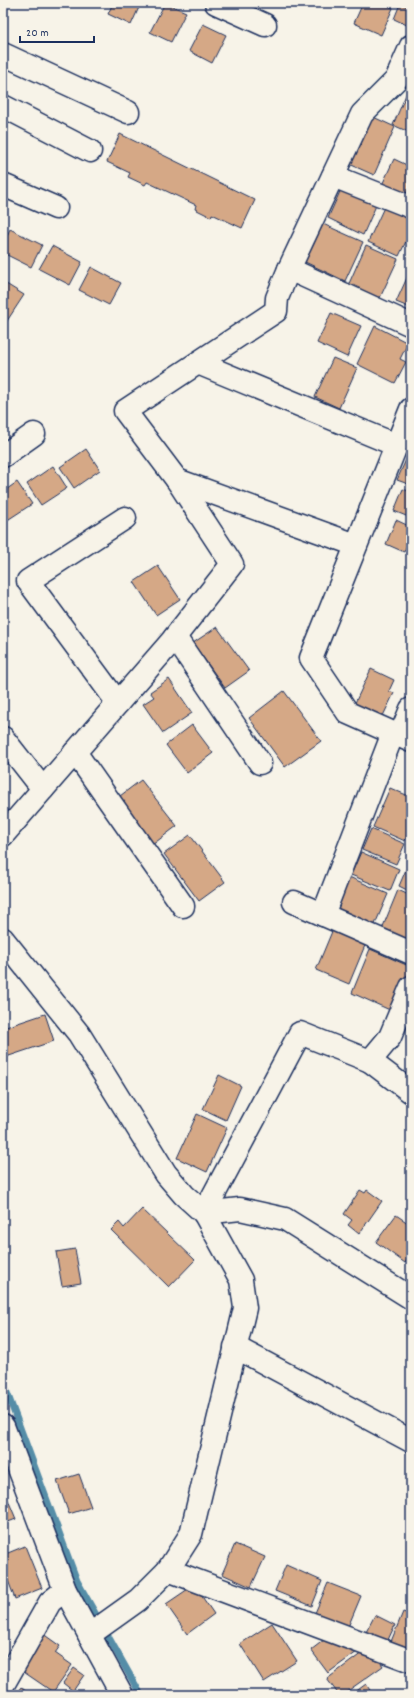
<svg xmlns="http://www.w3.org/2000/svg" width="414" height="1698" font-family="Dekko,sans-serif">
<rect width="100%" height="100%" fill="#f7f3e8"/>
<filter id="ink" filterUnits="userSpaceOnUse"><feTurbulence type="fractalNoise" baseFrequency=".025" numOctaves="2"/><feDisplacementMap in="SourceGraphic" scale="8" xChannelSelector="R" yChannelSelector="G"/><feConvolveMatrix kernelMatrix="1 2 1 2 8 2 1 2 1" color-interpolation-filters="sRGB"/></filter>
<g filter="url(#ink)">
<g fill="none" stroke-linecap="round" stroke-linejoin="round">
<path stroke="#558da7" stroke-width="7" d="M3 1382 77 1581 141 1695"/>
</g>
<g fill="#d5a886" stroke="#1b2f5e">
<path d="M113 3H141L131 25 108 14Z"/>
<path d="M165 3 186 12 171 42 150 32Z"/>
<path d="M363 3H382L393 8 381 35 354 23Z"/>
<path d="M400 4 411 8V21L409 26 394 19Z"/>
<path d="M203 24 226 35 212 63 189 51Z"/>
<path d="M408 90 411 91V133L393 125Z"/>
<path d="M369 115 395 127 374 175 347 163Z"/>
<path d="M120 134 255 200 242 228 212 214 211 217 195 209 196 205 147 182 145 185 128 177 130 173 107 162Z"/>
<path d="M394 159 411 167V199L382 185Z"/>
<path d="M343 185 378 201 363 235 328 218Z"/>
<path d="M385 205 411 217V231L399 256 368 242Z"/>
<path d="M323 224 363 242 345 281 305 262Z"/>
<path d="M10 229 42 245 31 267 3 253V244Z"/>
<path d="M366 245 398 259 378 302 347 288Z"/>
<path d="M52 246 82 262 70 285 39 269Z"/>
<path d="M91 267 121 283 109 305 79 290Z"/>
<path d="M411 269V308L396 302Z"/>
<path d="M3 282 24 295 3 327Z"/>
<path d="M331 313 361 326 347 357 317 343Z"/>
<path d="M375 326 408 343 400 359 406 362 395 383 357 364Z"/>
<path d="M333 358 357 368 339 408 315 397Z"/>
<path d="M86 449 100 470 74 488 60 467Z"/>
<path d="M409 453H411V485L397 480Z"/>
<path d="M53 466 67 488 41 505 27 484Z"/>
<path d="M17 482 32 504 6 521 3 517V492Z"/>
<path d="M403 489 411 492V518L394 511Z"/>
<path d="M396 520 411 527V536L404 552 386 544Z"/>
<path d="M158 566 180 599 156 615 134 582Z"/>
<path d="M217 627 249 671 225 688 193 643Z"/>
<path d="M371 669 394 680 389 691 394 693 382 718 354 705Z"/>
<path d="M169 679 192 713 163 733 143 704 154 697 150 692Z"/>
<path d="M284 691 321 741 285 767 249 718Z"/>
<path d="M192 725 213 753 187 773 166 745Z"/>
<path d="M141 780 177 826 152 845 116 799Z"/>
<path d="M390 788 411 797V826L405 841 373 827Z"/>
<path d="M371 829 405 844 396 864 362 850Z"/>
<path d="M190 835 225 882 199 901 164 854Z"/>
<path d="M361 852 399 869 390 891 351 875Z"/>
<path d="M411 858V892L399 886Z"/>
<path d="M349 877 388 894 373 929 334 912Z"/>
<path d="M398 890 411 896V941L382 929Z"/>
<path d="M333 929 366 943 349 984 316 970Z"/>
<path d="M370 949 411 967 392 1011 352 993Z"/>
<path d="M45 1014 54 1041 3 1058V1028Z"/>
<path d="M219 1075 241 1086 226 1120 203 1109Z"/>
<path d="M197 1114 227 1128 207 1172 177 1158Z"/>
<path d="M360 1190 365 1193 367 1190 382 1201 359 1234 348 1225 352 1220 344 1214Z"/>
<path d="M142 1209 195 1260 169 1287 111 1230 119 1222 124 1228Z"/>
<path d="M396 1215 411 1225V1254L405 1263 376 1242Z"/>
<path d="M75 1249 81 1283 62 1286 56 1252Z"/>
<path d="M79 1474 91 1507 69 1514 57 1481Z"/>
<path d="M6 1495 16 1519 3 1524V1497Z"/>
<path d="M235 1544 265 1557 251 1587 222 1574Z"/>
<path d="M25 1546 42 1588 15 1599 3 1567V1555Z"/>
<path d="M286 1565 322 1581 312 1606 275 1591Z"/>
<path d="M328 1583 361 1596 348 1627 315 1613Z"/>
<path d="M194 1585 214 1614 187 1634 166 1604Z"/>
<path d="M403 1612 411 1615V1648L409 1652 390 1644Z"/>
<path d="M375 1615 395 1625 386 1644 365 1634Z"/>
<path d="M272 1623 297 1661 264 1682 240 1644Z"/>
<path d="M39 1631 60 1646 55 1653 72 1665 53 1692 15 1666Z"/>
<path d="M333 1633 343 1647 350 1642 357 1652 328 1673 311 1650Z"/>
<path d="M370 1647 383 1666 342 1695H339L327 1679Z"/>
<path d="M74 1668 84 1675 73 1691 63 1683Z"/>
<path d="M366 1684 373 1695H351Z"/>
<path d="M21 1687 30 1695H15Z"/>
</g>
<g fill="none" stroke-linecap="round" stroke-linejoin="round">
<defs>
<g id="street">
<path d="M216 3 265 25"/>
<path d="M3 54 128 112"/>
<path d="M3 106 90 151"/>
<path d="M333 176 411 207"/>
<path d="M3 185 56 208"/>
<path d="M289 269 411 325"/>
<path d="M198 363 396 445"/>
<path d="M411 409 311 658 348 713 411 741"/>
<path d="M3 456 34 434"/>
<path d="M177 480 356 545"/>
<path d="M175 637 260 763"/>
<path d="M118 703 28 581 125 518"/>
<path d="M400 736 411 709"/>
<path d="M3 738 43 789"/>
<path d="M75 752 183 906"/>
<path d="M3 835 171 642 232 564 177 480 125 411 276 311 277 298 289 269 362 114 396 80 411 46"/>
<path d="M294 902 411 953"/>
<path d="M323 915 393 733"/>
<path d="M3 939 79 1034 166 1174 184 1195 204 1213 241 1280 245 1308 191 1534 168 1570 138 1600 89 1635"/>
<path d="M370 1061 411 1092"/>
<path d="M204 1213 300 1033 370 1061 390 1037 411 987"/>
<path d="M204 1213 240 1209 285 1219 411 1298"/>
<path d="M235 1347 411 1441"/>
<path d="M3 1426 65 1590 122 1695"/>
<path d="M168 1570 411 1661"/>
<path d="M3 1685 50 1602 65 1590"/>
</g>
</defs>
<use href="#street" stroke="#1b2f5e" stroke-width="25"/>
<use href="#street" stroke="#f7f3e8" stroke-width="22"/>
</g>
</g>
<rect width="414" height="1698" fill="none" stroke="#f7f3e8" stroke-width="16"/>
<rect x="8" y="8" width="398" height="1682" fill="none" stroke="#1b2f5e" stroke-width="1.5" filter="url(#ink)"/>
<path d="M20 36v6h74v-6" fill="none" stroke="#1b2f5e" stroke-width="2"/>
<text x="26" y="36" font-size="12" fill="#1b2f5e" stroke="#f7f3e8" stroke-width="3" paint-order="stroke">20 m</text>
</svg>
